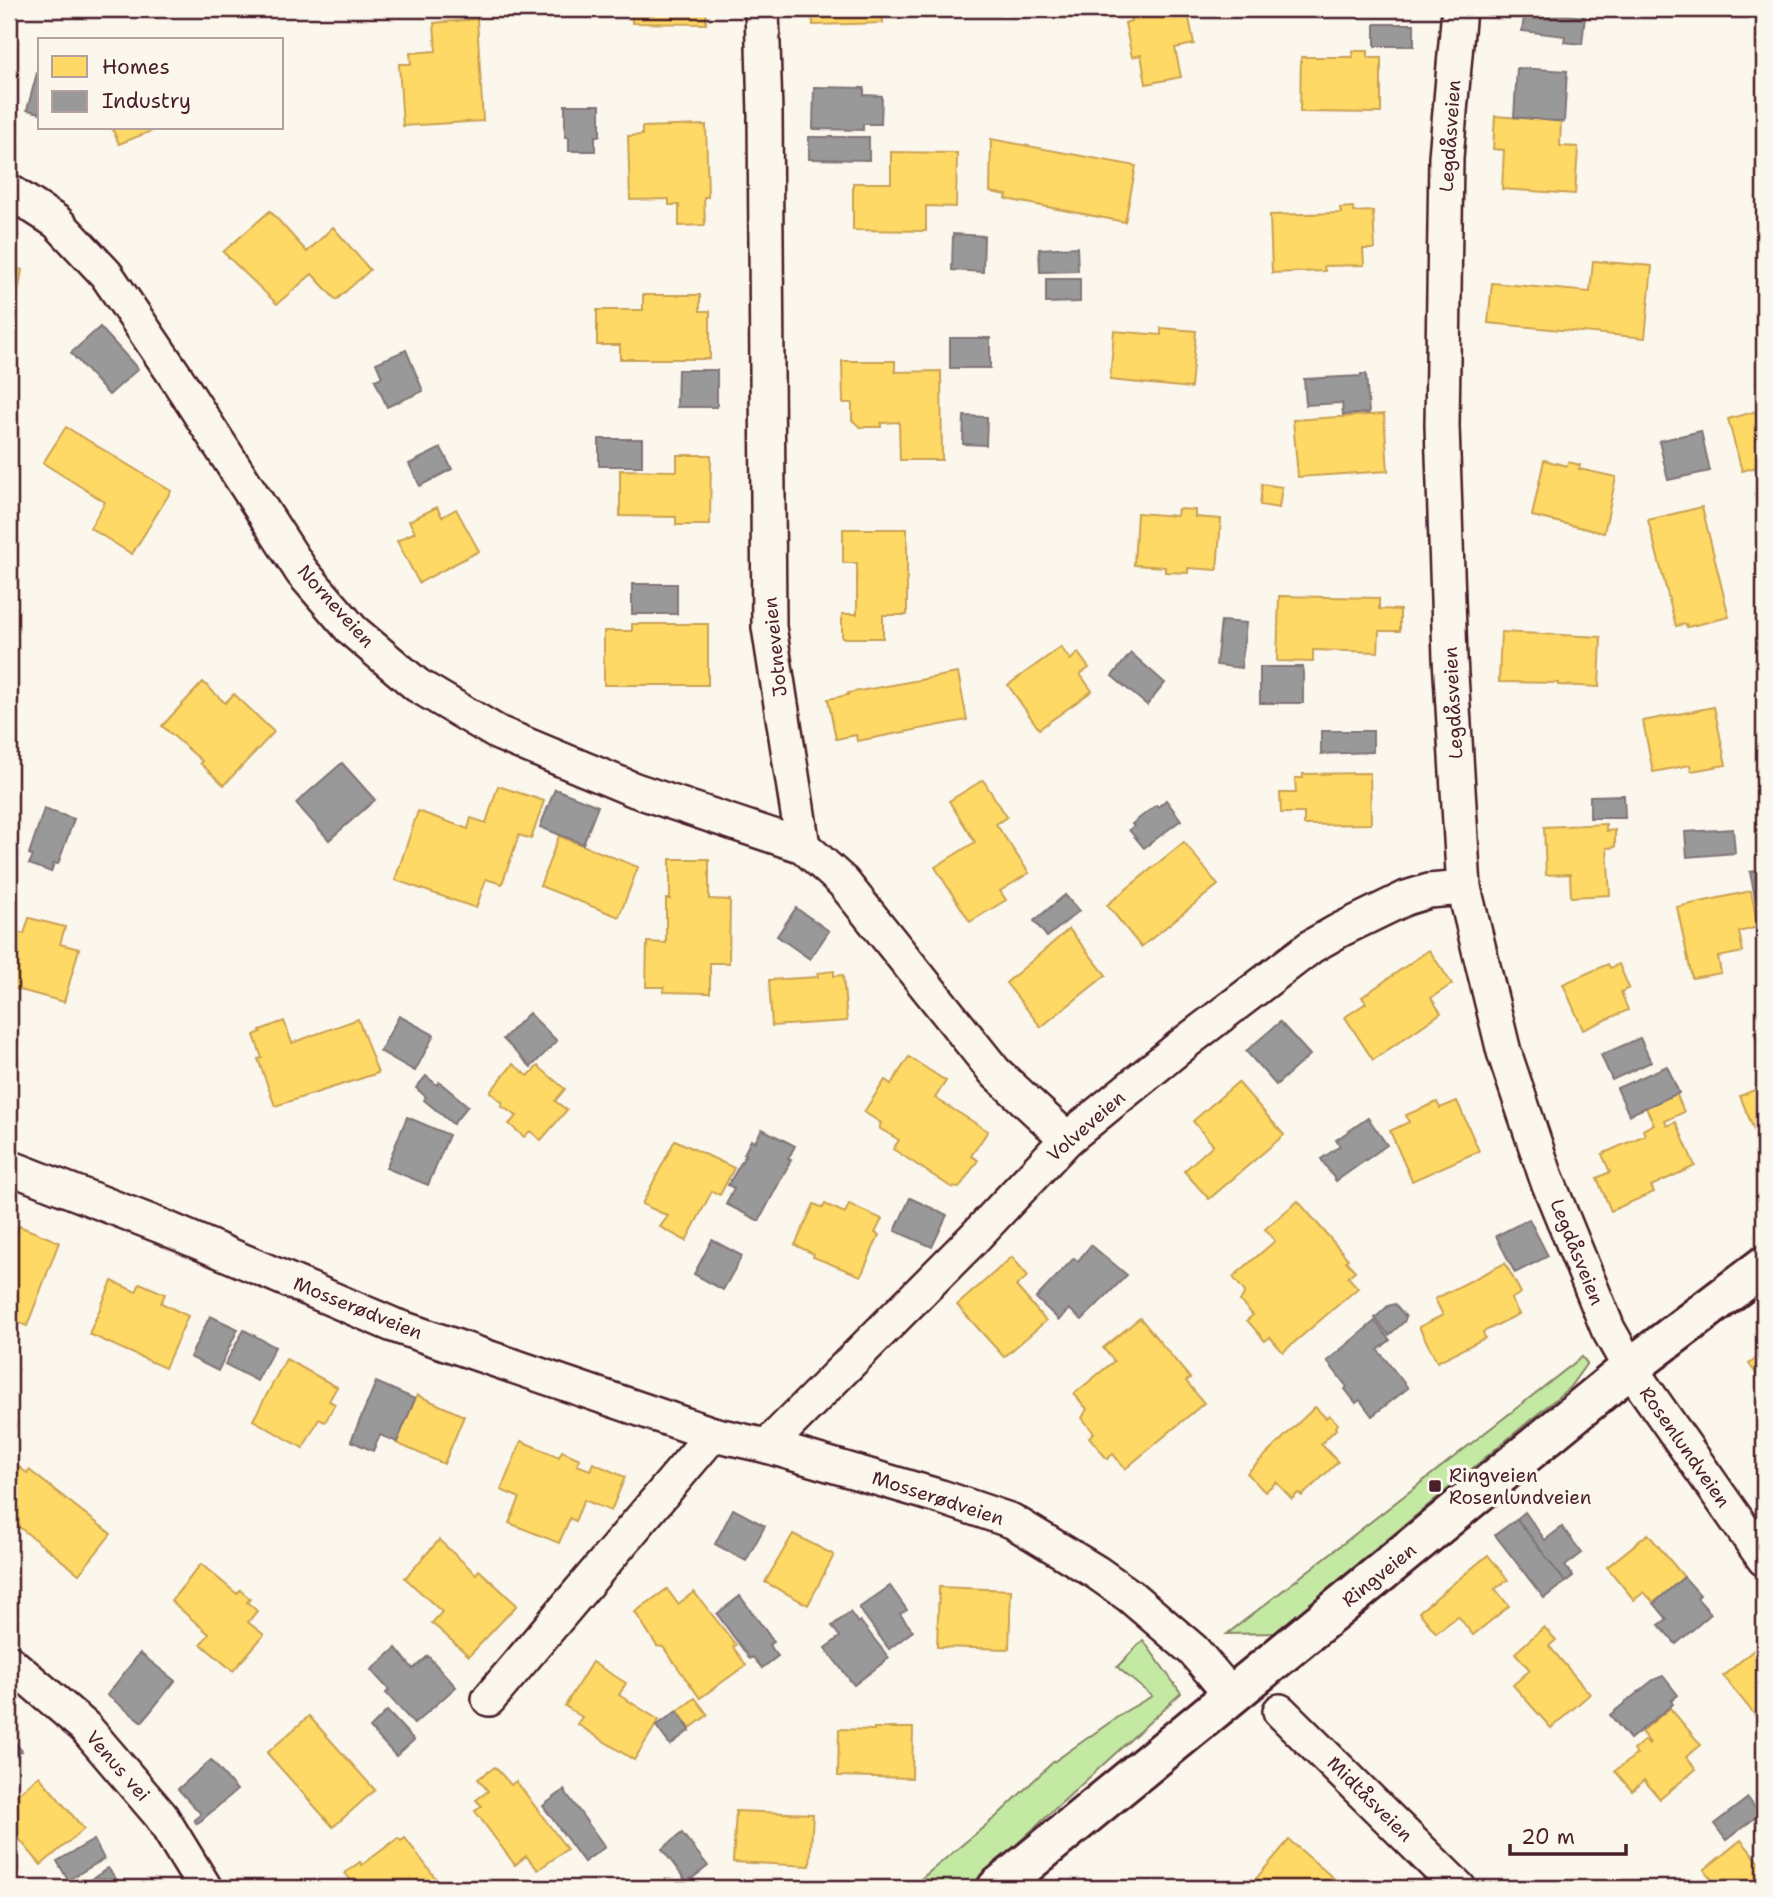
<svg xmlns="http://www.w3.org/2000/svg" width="1773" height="1897" font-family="'Shantell Sans',sans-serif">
<rect width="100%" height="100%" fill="#fbf7ec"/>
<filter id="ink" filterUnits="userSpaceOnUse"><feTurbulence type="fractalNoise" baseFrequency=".0143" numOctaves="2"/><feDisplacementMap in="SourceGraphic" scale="14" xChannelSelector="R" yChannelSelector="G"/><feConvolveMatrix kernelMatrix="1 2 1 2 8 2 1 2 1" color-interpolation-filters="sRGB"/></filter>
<g filter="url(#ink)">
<g fill="#c4e9a3" stroke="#878467" stroke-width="2">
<path d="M1582 1357 1587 1363 1569 1388 1275 1633 1227 1634Z"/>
<path d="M1143 1640 1181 1693 969 1888H910L997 1816 1052 1763 1126 1711 1152 1696 1117 1667Z"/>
</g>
<g fill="#ffd966" stroke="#c9a154" stroke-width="2">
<path d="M610 9H706V24L632 23V14H610Z"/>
<path d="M812 9H882L883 23 813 25Z"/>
<path d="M1129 9H1182L1183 14 1188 13 1194 44 1175 48 1181 77 1146 84 1141 55 1132 57 1125 23 1131 21Z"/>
<path d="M477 19 483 121 403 126 399 64H411L410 53 436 51 434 23Z"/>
<path d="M1353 51H1368V58H1381V113L1300 112 1301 57H1353Z"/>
<path d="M1495 116 1561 121 1560 146 1578 147 1575 194 1502 189 1504 150 1493 149Z"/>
<path d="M706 125 708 197H704L705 225 679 226V205H669V199L630 200 628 136 642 135V127Z"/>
<path d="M112 128H159L119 144Z"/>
<path d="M991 139 1136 166 1125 222 1006 199 1007 195 990 192Z"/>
<path d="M891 152 957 153 956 207 926 206V231L853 230V183H891Z"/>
<path d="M1353 207 1354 212 1373 211 1375 249H1363L1364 265 1324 266 1325 271 1272 273 1270 215 1341 213 1340 208Z"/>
<path d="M270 211 307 252 333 227 370 270 336 300 312 274 277 304 223 252Z"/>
<path d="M1593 261 1652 266 1645 338 1488 323 1492 283 1590 292Z"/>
<path d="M9 264 22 270 18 293 12 292 9 311Z"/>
<path d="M643 295H700V311H710V359H620V345H597V310H643Z"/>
<path d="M1161 328 1196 331 1191 388 1110 380 1114 331 1161 335Z"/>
<path d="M842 361H895V372L941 371 942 460H900L899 422 881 423V427H860L852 420V403H843Z"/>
<path d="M1764 409V465L1742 471 1728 419Z"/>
<path d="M1384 414 1388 471 1298 477 1293 420Z"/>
<path d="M66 427 171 491 132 554 90 528 105 502 43 463Z"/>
<path d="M677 455H711L710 525H676V517L620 516V470L677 471Z"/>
<path d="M1544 460 1567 466 1568 462 1580 465 1579 469 1616 477 1604 533 1532 516Z"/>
<path d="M1262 484 1282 487 1279 508 1260 505Z"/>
<path d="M437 507 442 517 456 509 479 551 419 583 397 541 415 532 409 521Z"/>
<path d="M1702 507 1729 617 1687 627 1686 624 1676 626 1648 520Z"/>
<path d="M1178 509 1195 510V517L1221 519 1217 570 1188 568V573L1165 572V567L1134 565 1137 513 1177 516Z"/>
<path d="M843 529H907V615H883V638H842V614H857V563H843Z"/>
<path d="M1279 596 1379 598V609L1400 610V631H1379L1378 652 1313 650V662L1277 661Z"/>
<path d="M632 624H708V685H604V631H632Z"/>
<path d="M1501 632 1601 637 1599 687 1558 685V683L1499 682Z"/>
<path d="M1061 647 1070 660 1078 653 1089 668 1080 674 1092 691 1039 729 1008 685Z"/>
<path d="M958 673 967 720 857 741 856 735 836 739 828 699 848 695V693Z"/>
<path d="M203 682 225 703 234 694 274 732 224 785 200 763 202 761 162 726Z"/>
<path d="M1714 707 1726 765 1691 771 1690 765 1653 772 1643 721Z"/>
<path d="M1370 773 1371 824 1304 825V813H1281L1280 793H1296L1295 778H1303V774Z"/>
<path d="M983 780 1007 817 996 824 1029 873 1000 891 1006 900 970 922 935 867 975 842 949 801Z"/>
<path d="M498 786 544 801 531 839 519 835 502 884 486 879 476 908 395 880 418 811 468 829 471 818 486 823Z"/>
<path d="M1606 824V831L1615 830V847L1607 848 1610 895 1571 897 1570 874 1546 875 1544 827Z"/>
<path d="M559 836 638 867 619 917 540 886Z"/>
<path d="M1184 842 1218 885 1141 947 1107 905Z"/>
<path d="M670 859H709V899L730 900 729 963H710V993L663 992 664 987H646L647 942 666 943V899H670Z"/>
<path d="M1751 891 1758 927 1739 932 1743 952 1718 957 1721 973 1692 978 1677 907Z"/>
<path d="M29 918 65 927 60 944 79 949 64 1002 9 987V930L24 934Z"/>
<path d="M1069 929 1106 975 1041 1027 1006 983Z"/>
<path d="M1429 950 1452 984 1431 998 1441 1013 1373 1060 1345 1017 1366 1003 1362 997Z"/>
<path d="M1608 964 1610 968 1619 964 1629 988 1621 992 1628 1010 1583 1030 1563 984Z"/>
<path d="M834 971V976L843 975 847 1021 772 1026 769 980 818 977 817 973Z"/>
<path d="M358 1019 378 1073 275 1106 258 1059 262 1058 254 1035 261 1032 260 1030 284 1021 292 1043Z"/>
<path d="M909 1057 946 1081 935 1098 988 1131 971 1156 978 1160 959 1188 951 1187 893 1149 899 1140 879 1128 881 1123 864 1112 885 1080 891 1084Z"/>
<path d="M513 1064 528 1076 538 1066 565 1089 555 1101 567 1110 541 1140 530 1131 524 1137 509 1124 517 1116 501 1106 503 1103 490 1092Z"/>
<path d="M1238 1082 1284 1135 1209 1199 1184 1171 1213 1145 1193 1121Z"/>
<path d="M1764 1086V1131L1756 1135 1740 1096Z"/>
<path d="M1676 1093 1684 1112 1665 1121 1667 1126 1676 1122 1695 1166 1651 1186 1654 1192 1611 1211 1597 1178 1610 1172 1602 1154 1645 1135 1643 1130 1654 1124 1645 1106Z"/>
<path d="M1457 1101 1479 1151 1412 1181 1390 1131 1409 1122 1406 1115 1437 1102 1440 1108Z"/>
<path d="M675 1140 734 1168 720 1195 712 1191 686 1241 660 1227 668 1216 642 1204Z"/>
<path d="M1298 1201 1348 1259 1346 1261 1355 1271 1348 1277 1358 1288 1283 1352 1270 1337 1265 1341 1247 1320 1253 1315 1240 1301 1245 1292 1233 1277 1275 1241 1265 1229Z"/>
<path d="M814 1204 823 1208 825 1204 845 1213 849 1204 882 1219 875 1233 879 1235 861 1276 813 1257 814 1254 795 1245Z"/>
<path d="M19 1226 59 1242 27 1326 9 1319V1242L13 1243Z"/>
<path d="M1012 1257 1028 1276 1016 1286 1046 1321 1004 1357 957 1305Z"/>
<path d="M1505 1263 1521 1293 1511 1299 1519 1314 1483 1332 1485 1338 1437 1362 1419 1327 1443 1315 1435 1299Z"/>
<path d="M112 1281 136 1292 140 1283 165 1294 161 1303 188 1316 165 1368 89 1334Z"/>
<path d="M1140 1318 1190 1378 1186 1381 1204 1403 1125 1469 1113 1454 1107 1459 1089 1437 1094 1433 1082 1418 1087 1409 1074 1394 1114 1361 1103 1348Z"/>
<path d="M1764 1352V1384L1749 1364Z"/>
<path d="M286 1359 337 1387 329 1401 335 1404 325 1422 319 1419 303 1448 253 1420Z"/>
<path d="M417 1395 464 1416 444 1464 396 1443Z"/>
<path d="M1315 1407 1326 1418 1329 1415 1338 1424 1335 1427 1336 1429 1321 1444 1338 1462 1302 1496 1298 1493 1292 1499 1276 1482 1265 1492 1247 1473Z"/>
<path d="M521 1441 559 1457 562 1451 580 1459 577 1465 590 1470 593 1463 625 1477 611 1511 584 1500 575 1521 570 1518 559 1543 509 1523 520 1498 501 1490Z"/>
<path d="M12 1462 27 1473 29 1470 111 1534 79 1574 9 1519V1466Z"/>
<path d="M793 1534 834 1555 808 1605 765 1582Z"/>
<path d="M1648 1534 1684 1577 1654 1603 1644 1592 1634 1600 1607 1567Z"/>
<path d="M439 1540 476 1574 479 1570 517 1605 469 1656 432 1623 442 1612 405 1578Z"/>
<path d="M1488 1555 1508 1580 1495 1589 1509 1606 1473 1635 1458 1616 1436 1633 1419 1612Z"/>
<path d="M201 1564 237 1594 240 1590 250 1599 247 1602 257 1611 248 1622 264 1635 233 1671 201 1644 209 1634 171 1601Z"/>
<path d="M939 1587 1011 1590 1009 1649 937 1647Z"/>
<path d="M667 1589 678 1604 694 1592 736 1645 733 1647 746 1665 700 1698 663 1647 657 1646 635 1612Z"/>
<path d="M1544 1627 1556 1640 1549 1646 1590 1694 1551 1728 1513 1685 1530 1670 1515 1653Z"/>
<path d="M1761 1644 1764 1648V1726L1723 1676Z"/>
<path d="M592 1662 626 1683 619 1695 659 1720 634 1760 577 1724 582 1717 565 1706Z"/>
<path d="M695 1698 708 1715 690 1728 678 1711Z"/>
<path d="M1670 1708 1701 1745 1686 1757 1696 1769 1660 1799 1644 1780 1632 1791 1615 1771 1637 1754 1633 1750 1645 1740 1648 1744 1650 1743 1641 1732Z"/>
<path d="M309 1716 375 1790 333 1827 267 1753Z"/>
<path d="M874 1728H913L912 1778 838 1776 839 1729 874 1730Z"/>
<path d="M495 1767 511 1785 516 1781 567 1849 538 1870 526 1856 515 1865 475 1811 482 1806 476 1800 488 1791 478 1779Z"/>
<path d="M39 1776 84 1829 41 1865 9 1827V1801Z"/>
<path d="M736 1811 813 1814 810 1866 733 1862Z"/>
<path d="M398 1838 401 1841 405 1838 443 1888H357L345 1873 360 1862 362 1865Z"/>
<path d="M1289 1840 1345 1888H1248Z"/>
<path d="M1741 1840 1764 1868V1888H1719L1704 1870Z"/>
</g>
<g fill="#999" stroke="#817478" stroke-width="2">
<path d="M1525 10 1585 17 1582 44 1564 42 1565 36 1522 31Z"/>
<rect x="1375" y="24" width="39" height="22"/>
<path d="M1517 68 1567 71 1564 122 1514 117Z"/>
<path d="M37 73H40V113L27 110Z"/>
<path d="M814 87 864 88V95L882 96 881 124H863V130L813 129Z"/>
<path d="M565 105H600V136H595V151H569V137H565Z"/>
<path d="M809 137H869V160L809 159Z"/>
<path d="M953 234 984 236 983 272 952 270Z"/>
<path d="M1077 247 1078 271 1040 272 1039 249Z"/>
<path d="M1046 279H1080V302L1046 303Z"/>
<path d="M100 327 138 369 109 395 71 353Z"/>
<rect x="950" y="338" width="40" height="30"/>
<path d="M406 350 423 391 387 407 375 380 382 377 376 363Z"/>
<path d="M678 370H717V407H677Z"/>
<path d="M1361 374H1366L1369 413 1343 415 1342 403 1306 405 1304 379 1361 376Z"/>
<path d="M964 416 987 417 986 445 963 444Z"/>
<path d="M1701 431 1710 471 1668 480 1659 441Z"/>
<rect x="599" y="439" width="43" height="27"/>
<path d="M441 448 452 469 420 486 409 464Z"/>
<rect x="632" y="584" width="45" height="30"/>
<path d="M1221 621 1246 623 1241 668 1216 665Z"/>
<path d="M1131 653 1165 683 1147 705 1112 676Z"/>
<rect x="1260" y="667" width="43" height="36"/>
<path d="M1321 731H1373V752L1321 754Z"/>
<path d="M342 763 375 800 329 840 296 803Z"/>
<path d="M555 789 598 806 583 844 540 827Z"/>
<path d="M1624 795 1625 818H1590V796Z"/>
<path d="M1166 800 1181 820 1144 848 1129 830 1134 826 1132 824 1156 805 1158 807Z"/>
<path d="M44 809 74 819 58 864 54 863 51 872 29 864 33 856 29 854Z"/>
<path d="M1733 829 1735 853 1687 857 1685 832Z"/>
<path d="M1764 869V911L1758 912 1750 872Z"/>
<path d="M1065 895 1079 911 1047 937 1034 921Z"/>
<path d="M796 908 829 931 810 959 777 936Z"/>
<path d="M529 1013 557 1041 531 1067 503 1039Z"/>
<path d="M399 1016 434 1035 415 1071 380 1051Z"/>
<path d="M1280 1022 1310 1055 1276 1085 1246 1051Z"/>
<path d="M1764 1028V1058L1754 1032Z"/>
<path d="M1640 1038 1651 1062 1612 1080 1601 1055Z"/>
<path d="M1667 1066 1679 1093 1629 1115 1617 1088Z"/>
<path d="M426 1076 437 1085 439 1082 468 1106 453 1124 424 1100 426 1097 416 1088Z"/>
<path d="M407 1117 449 1135 428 1185 386 1168Z"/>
<path d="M1368 1118 1387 1145 1336 1181 1321 1159 1340 1146 1336 1140Z"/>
<path d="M762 1129 795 1146 788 1159 791 1160 759 1221 726 1204 734 1188 728 1185 746 1154H744L751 1140 755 1142Z"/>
<path d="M910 1198 947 1215 932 1247 895 1231Z"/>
<path d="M1529 1219 1548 1256 1515 1273 1496 1236Z"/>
<path d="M712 1240 742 1256 723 1290 694 1274Z"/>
<path d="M1091 1245 1127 1275 1082 1320 1069 1309 1059 1320 1036 1298 1074 1258 1078 1261Z"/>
<path d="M1395 1304 1406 1317 1404 1322 1389 1335 1375 1318 1388 1306Z"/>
<path d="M210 1316 238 1329 218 1371 190 1357Z"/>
<path d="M1375 1321 1390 1340 1378 1350 1408 1388 1372 1416 1360 1400 1356 1403 1345 1389 1347 1387 1327 1361Z"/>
<path d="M244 1330 275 1347 257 1381 225 1364Z"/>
<path d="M376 1382 415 1399 397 1442 380 1435 373 1451 351 1441Z"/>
<path d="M733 1509 765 1526 746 1561 715 1544Z"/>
<path d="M1525 1512 1545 1540 1562 1527 1582 1553 1565 1566 1573 1576 1565 1582 1517 1519Z"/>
<path d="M1517 1519 1565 1582 1544 1598 1495 1535Z"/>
<path d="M1684 1577 1700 1595 1697 1598 1711 1614 1676 1644 1659 1625 1667 1619 1654 1603Z"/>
<path d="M890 1586 907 1610 900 1614 913 1631 889 1649 859 1608Z"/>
<path d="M740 1596 774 1642 769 1645 778 1656 762 1668 753 1657 750 1659 717 1614Z"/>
<path d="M850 1612 858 1623 860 1621 889 1658 854 1685 825 1648 840 1637 832 1626Z"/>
<path d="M396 1648 413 1669 428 1656 456 1687 414 1724 386 1693 389 1690 371 1670Z"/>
<path d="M140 1653 175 1681 142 1722 107 1695Z"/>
<path d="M1663 1676 1678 1695 1671 1701 1673 1704 1630 1739 1610 1715 1653 1680Z"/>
<path d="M387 1711 414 1740 396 1756 370 1728Z"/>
<path d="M677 1711 690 1730 670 1745 656 1726Z"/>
<path d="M9 1734 22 1751 9 1761Z"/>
<path d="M211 1760 237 1790 197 1824 194 1820 201 1814 178 1789Z"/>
<path d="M564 1790 605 1847 584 1862 543 1806Z"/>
<path d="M1748 1798 1760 1814 1726 1840 1714 1824Z"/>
<path d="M682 1833 708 1866 687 1882 662 1849Z"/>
<path d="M94 1840 104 1859 68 1880 57 1861Z"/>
<path d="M108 1868 120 1884 114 1888H79Z"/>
</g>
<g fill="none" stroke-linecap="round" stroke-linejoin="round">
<defs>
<g id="street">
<path d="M762 9 765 114 769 627 803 846"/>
<path d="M1459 9 1446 157 1442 426 1450 658 1464 888 1504 1052 1546 1177 1608 1329 1630 1368 1764 1559"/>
<path d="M9 191 57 222 106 274 176 377 302 572 352 630 417 685 498 733 635 790 803 846 843 882 995 1072 1067 1139"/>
<path d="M9 1167 161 1226 393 1325 713 1434 767 1446 941 1497 1012 1521 1096 1572 1130 1596 1193 1650 1231 1695"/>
<path d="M767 1446 972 1240 1067 1139 1186 1042 1312 946 1340 930 1406 898 1429 891 1464 888"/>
<path d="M9 1662 85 1727 161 1816 205 1888"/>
<path d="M489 1699 713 1434"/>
<path d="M1280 1711 1459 1888"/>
</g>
<path id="secondary" d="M997 1888 1630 1368 1764 1266"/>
</defs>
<use href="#street" stroke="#4a1f2b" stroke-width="38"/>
<use href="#secondary" stroke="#4a1f2b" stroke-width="44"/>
<use href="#street" stroke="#fbf7ec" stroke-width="33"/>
<use href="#secondary" stroke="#fbf7ec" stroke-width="38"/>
</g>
</g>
<rect fill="#4a1f2b" stroke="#fbf7ec" stroke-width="2.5" x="1428" y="1479" width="14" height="14" rx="3.5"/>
<g text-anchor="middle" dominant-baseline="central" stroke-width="7" stroke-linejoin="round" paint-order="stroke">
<g font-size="19" fill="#4a1f2b" stroke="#fbf7ec">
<text transform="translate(1450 136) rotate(-86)">Legdåsveien</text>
<text transform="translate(336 606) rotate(48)">Norneveien</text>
<text transform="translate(775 647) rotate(-96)">Jotneveien</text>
<text transform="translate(1453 703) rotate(-93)">Legdåsveien</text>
<text transform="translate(1086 1126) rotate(-41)">Volveveien</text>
<text transform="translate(1577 1252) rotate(68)">Legdåsveien</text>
<text transform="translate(358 1308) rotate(22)">Mosserødveien</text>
<text transform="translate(1685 1447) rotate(55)">Rosenlundveien</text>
<text transform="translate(938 1498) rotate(18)">Mosserødveien</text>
<text transform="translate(1379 1575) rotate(-39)">Ringveien</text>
<text transform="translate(118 1766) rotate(49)">Venus vei</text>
<text transform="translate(1370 1799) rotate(45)">Midtåsveien</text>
</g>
<g font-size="19" fill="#4a1f2b" stroke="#fbf7ec" text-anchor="start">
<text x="1449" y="1475">Ringveien<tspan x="1449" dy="22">Rosenlundveien</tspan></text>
</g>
</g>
<rect width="1773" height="1897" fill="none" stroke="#fbf7ec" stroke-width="35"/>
<rect x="18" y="18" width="1738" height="1862" fill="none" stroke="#4a1f2b" stroke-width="2.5" filter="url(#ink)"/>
<rect x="38" y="38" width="245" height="91" fill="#fbf7ec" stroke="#b4a19f" stroke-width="2"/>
<rect x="52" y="56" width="35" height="21" fill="#ffd966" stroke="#b4a19f" stroke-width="2"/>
<text x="102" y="74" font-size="21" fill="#4a1f2b">Homes</text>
<rect x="52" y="91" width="35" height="21" fill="#999999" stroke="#b4a19f" stroke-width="2"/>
<text x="102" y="108" font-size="21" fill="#4a1f2b">Industry</text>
<path d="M1510 1844v10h116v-10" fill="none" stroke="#4a1f2b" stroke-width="3.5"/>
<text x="1521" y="1844" font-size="21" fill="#4a1f2b" stroke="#fbf7ec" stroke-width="5" paint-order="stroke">20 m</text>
</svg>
